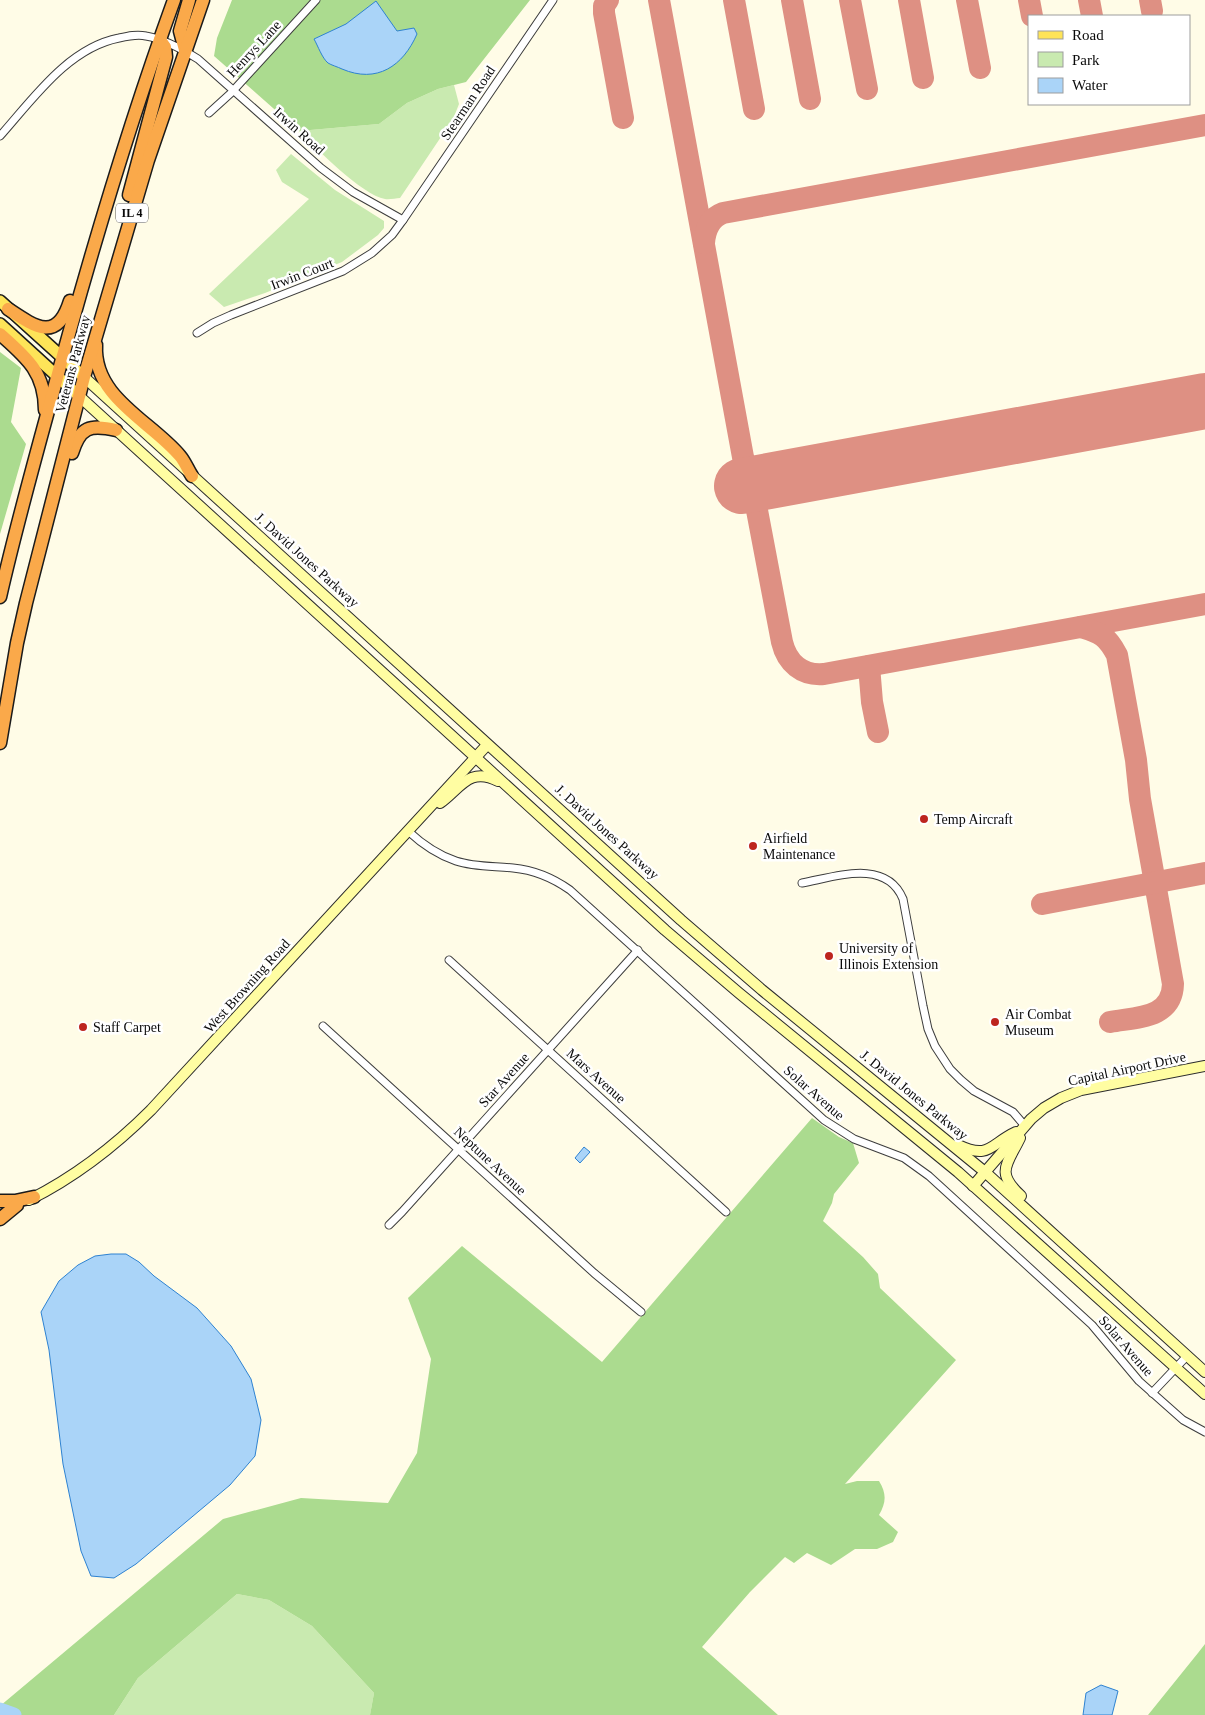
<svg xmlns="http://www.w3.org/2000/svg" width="1205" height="1715" font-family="'Times New Roman',serif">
<rect width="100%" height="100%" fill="#fffce7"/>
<g fill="#c9eab0">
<path d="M454 85 459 104 453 119 400 198C396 198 389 200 385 199 362 195 316 148 299 131L379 124 407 103 438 89Z"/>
<path d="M291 154 335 190 384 221V228L378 235 342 262 265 293 224 307 209 294 309 199 282 182 276 170Z"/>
<path d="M237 1594 269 1600 312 1626 374 1693 370 1715H114L138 1678Z"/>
</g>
<g fill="#abdb8f">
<path d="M232 0H530L466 82 438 89 407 103 379 124 299 131 214 56 217 38Z"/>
<path d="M0 352 21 368 11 422 26 444 0 534Z"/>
<path d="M812 1118 839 1137 853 1143 859 1163 834 1194 832 1203 823 1221 863 1257 878 1274 880 1288 956 1360 845 1484 857 1481H879C887 1494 886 1503 879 1515L898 1532 893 1542 877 1549H855L831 1565 807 1553 794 1563 785 1557 750 1592 702 1647 778 1715H370L374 1693 312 1626 269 1600 237 1594 138 1678 114 1715H0V1706L223 1519 301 1498 388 1503 417 1453 431 1359 408 1298 462 1246 602 1362Z"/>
<path d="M1205 1644V1715H1148L1198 1653Z"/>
</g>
<g fill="#aad4f8" stroke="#2e82d1">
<path d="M376 1 397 31 414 28 417 34C403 66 377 84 342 69 338 67 331 65 328 63 322 58 318 46 314 39L346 24Z"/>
<path d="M584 1147 590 1152 580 1163 575 1158Z"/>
<path d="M111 1254H126L139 1262 154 1276 197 1308 231 1346 251 1379 261 1420 255 1456 230 1485 136 1564 114 1578 91 1576 81 1551 63 1464 49 1350 41 1312 59 1281 78 1265 95 1256Z"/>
<path d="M1101 1685 1118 1691 1112 1715H1083L1086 1693Z"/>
</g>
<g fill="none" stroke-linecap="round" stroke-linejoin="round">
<path stroke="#aad4f8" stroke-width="15" d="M0 1710 14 1715"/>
<g stroke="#de9083" stroke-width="22">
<path d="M608 0 604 6V13L623 118"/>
<path d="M659 0 743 457 752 484 782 642C787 663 802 676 824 674L1205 604"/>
<path d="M734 0 754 109"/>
<path d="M792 0 810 99"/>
<path d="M850 0 867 89"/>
<path d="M909 0 923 78"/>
<path d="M967 0 980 68"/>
<path d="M1029 0 1032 16"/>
<path d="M1089 0 1092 16"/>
<path d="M1150 0 1152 11"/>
<path d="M704 243C705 229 710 218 723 213L1205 125"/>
<path d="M1081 627C1101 633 1107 636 1117 655L1136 760 1140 799 1173 984C1172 1019 1136 1017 1110 1022"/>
<path d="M869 666 872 702 878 732"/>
<path d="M1042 904 1205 873"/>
</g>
<path stroke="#de9083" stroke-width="56" d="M742 486 1205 401"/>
<defs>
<g id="street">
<path d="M209 113 231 93 316 0"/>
<path d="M0 136C33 99 68 48 119 38 128 36 137 34 146 36 164 39 182 49 198 59L321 168 353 192 403 220"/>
<path d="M197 333 213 323 231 315 343 271 372 253 392 235 403 220 553 0"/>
<path d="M408 831C422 844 438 855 456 861 474 867 494 866 513 868 534 870 553 878 570 890L824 1120 854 1139 904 1158 929 1176 1092 1325 1139 1381 1183 1420 1205 1432"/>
<path d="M802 883C835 877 886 858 903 899L923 1006 928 1029 935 1046 950 1069 961 1080 974 1091 1013 1112 1025 1126"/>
<path d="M449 960 726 1212"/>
<path d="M323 1026 594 1273 641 1312"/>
<path d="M389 1225 402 1212 638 950"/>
<path d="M1152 1393 1187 1356"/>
</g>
<g id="secondary">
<path d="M84 377 681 920 762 990 985 1172 1205 1372"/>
<path d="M79 396 665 930 739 993 958 1172 1205 1394"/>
<path d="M440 803C460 789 469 766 498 781"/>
<path d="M1020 1138C1007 1165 995 1172 1021 1196"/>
<path d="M958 1145C990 1160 990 1144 1016 1132"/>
<path d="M973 1186 1031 1119 1044 1108 1061 1098 1081 1090 1205 1066"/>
<path d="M29 1200C75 1177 115 1146 151 1110L487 745"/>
</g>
<g id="primary">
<path d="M0 301 84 377"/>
<path d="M0 324 79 396"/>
</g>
<g id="highway">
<path d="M185 50 180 31 189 0"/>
<path d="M129 195 166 57 165 47 160 40"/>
<path d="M8 309C35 327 57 343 70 301"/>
<path d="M0 334C26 357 45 372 45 410"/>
<path d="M96 345C93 398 151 421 180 456 185 462 188 470 192 476"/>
<path d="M72 453C80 427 90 424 116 430"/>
<path d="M0 597C14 535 31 473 48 411 85 272 125 135 174 0"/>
<path d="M0 743 17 643 26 603 84 377 148 160 203 0"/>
<path d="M0 1201H15L34 1197"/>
<path d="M0 1219 17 1205"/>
</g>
</defs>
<use href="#street" stroke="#3d3d3d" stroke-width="9"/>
<use href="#secondary" stroke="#2c2c2c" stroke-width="12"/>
<use href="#primary" stroke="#1b1b1b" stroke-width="14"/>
<use href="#highway" stroke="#1b1b1b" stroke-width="15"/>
<use href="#street" stroke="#fff" stroke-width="7"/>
<use href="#secondary" stroke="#fffda2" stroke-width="10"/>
<use href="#primary" stroke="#fee458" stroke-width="11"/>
<use href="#highway" stroke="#faa94a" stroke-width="12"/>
</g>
<g fill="#bd251f" stroke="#fff" stroke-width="2">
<circle cx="924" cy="819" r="5"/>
<circle cx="753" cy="846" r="5"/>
<circle cx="829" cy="956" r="5"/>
<circle cx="995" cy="1022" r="5"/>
<circle cx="83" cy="1027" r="5"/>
</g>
<g text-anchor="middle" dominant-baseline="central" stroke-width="5" stroke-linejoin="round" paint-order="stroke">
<rect fill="#fff" stroke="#545454" stroke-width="1" x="116" y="203.5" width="32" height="19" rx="4"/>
<g font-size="12" font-weight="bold" fill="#0a0a0a">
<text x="132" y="213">IL 4</text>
</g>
<g font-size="14" fill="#0a0a0a" stroke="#fff">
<text transform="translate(254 49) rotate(-47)">Henrys Lane</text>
<text transform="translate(468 103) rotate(-56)">Stearman Road</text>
<text transform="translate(299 131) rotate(42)">Irwin Road</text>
<text transform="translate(302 274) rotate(-21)">Irwin Court</text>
<text transform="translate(73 364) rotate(-75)">Veterans Parkway</text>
<text transform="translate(307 560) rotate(42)">J. David Jones Parkway</text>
<text transform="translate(607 832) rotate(42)">J. David Jones Parkway</text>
<text transform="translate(247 986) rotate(-48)">West Browning Road</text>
<text transform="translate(1127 1069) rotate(-12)">Capital Airport Drive</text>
<text transform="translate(596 1076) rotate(42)">Mars Avenue</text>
<text transform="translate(504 1080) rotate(-48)">Star Avenue</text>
<text transform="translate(814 1093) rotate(41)">Solar Avenue</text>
<text transform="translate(914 1095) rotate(39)">J. David Jones Parkway</text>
<text transform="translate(490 1161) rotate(43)">Neptune Avenue</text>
<text transform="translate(1126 1346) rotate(49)">Solar Avenue</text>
</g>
<g font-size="14" fill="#0a0a0a" stroke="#fff" text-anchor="start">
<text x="934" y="819">Temp Aircraft</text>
<text x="763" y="838">Airfield<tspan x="763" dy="16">Maintenance</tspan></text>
<text x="839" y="948">University of<tspan x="839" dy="16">Illinois Extension</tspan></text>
<text x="1005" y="1014">Air Combat<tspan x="1005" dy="16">Museum</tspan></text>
<text x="93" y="1027">Staff Carpet</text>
</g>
</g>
<rect x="1028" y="15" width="162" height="90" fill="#ffffff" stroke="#9d9d9d"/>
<rect x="1038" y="31" width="25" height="8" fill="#fee458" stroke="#9d9d9d"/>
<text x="1072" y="40" font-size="15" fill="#0a0a0a">Road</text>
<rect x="1038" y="52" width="25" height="15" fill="#c9eab0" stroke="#9d9d9d"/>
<text x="1072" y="65" font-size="15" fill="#0a0a0a">Park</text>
<rect x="1038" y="78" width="25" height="15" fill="#aad4f8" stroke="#9d9d9d"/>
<text x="1072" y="90" font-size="15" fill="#0a0a0a">Water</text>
</svg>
